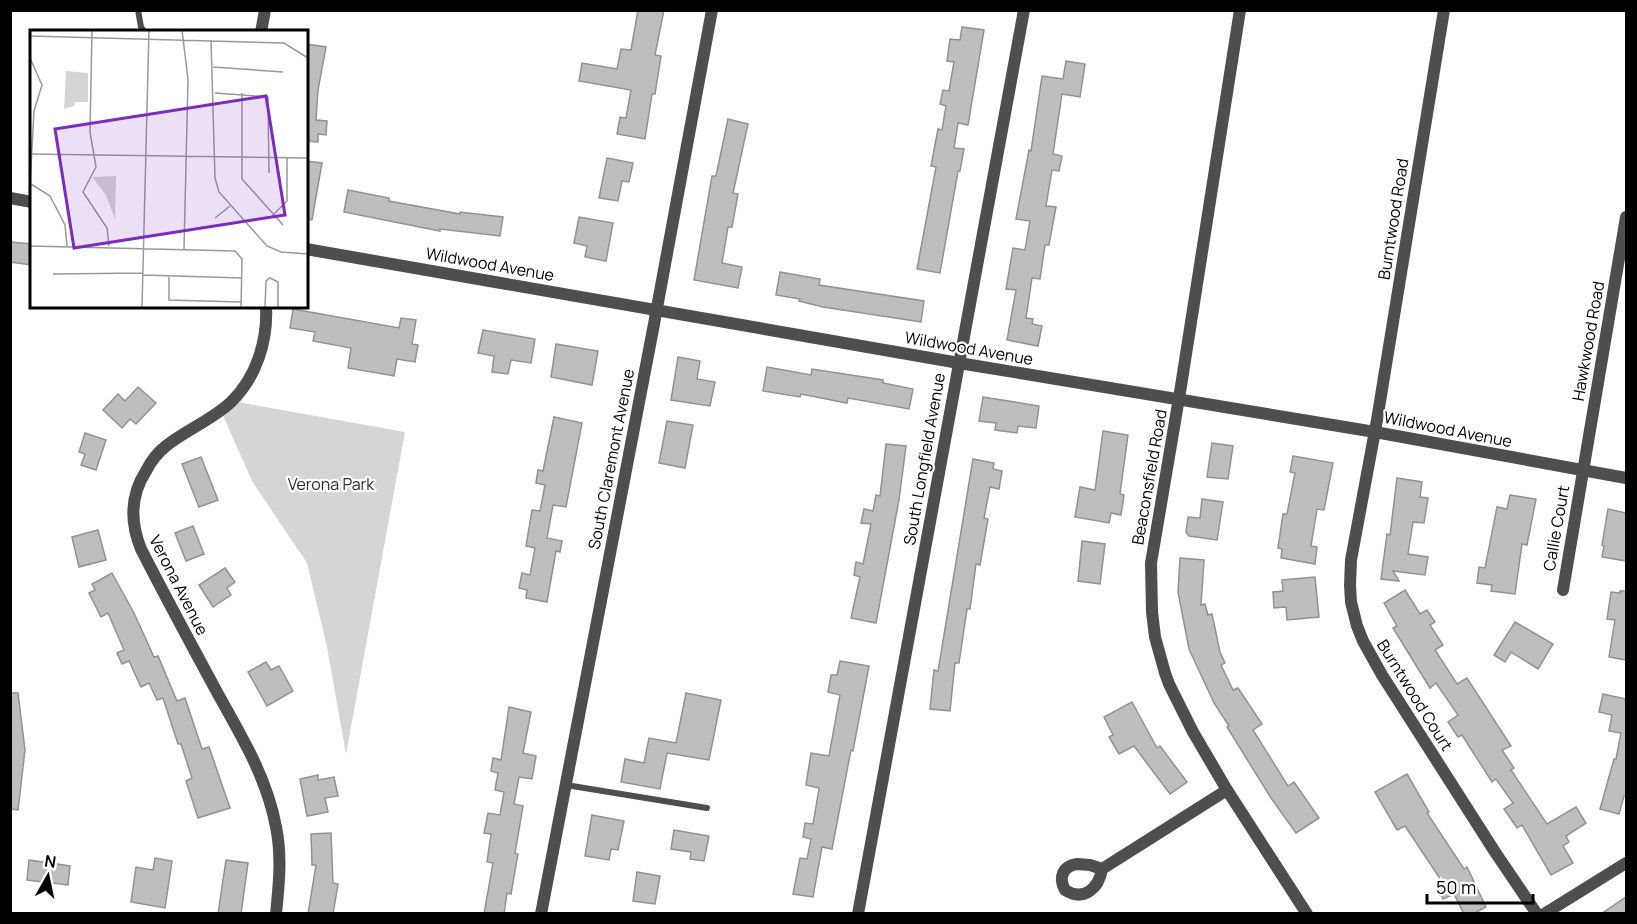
<svg xmlns="http://www.w3.org/2000/svg" width="1637" height="924" font-family="Manrope,sans-serif">
<rect width="100%" height="100%" fill="#fff"/>
<path fill="#d5d5d5" d="M232 401 405 432 346 754 327 647 307 563 252 481 221 411Z"/>
<g fill="#bebebe" stroke="#929292" stroke-width="1.5">
<path d="M638 10H664L655 55 661 56 655 94H652L645 139 617 134 620 117 626 118 631 90 579 81 582 63 617 69 621 49 631 50Z"/>
<path d="M962 27 984 30 968 125 958 123 954 148 964 149 960 171H958L940 273 917 269 936 167 931 166 938 129 942 130 946 106 940 104 943 90 949 91 954 62 947 61 950 39 960 40Z"/>
<path d="M306 44 326 47 318 90 316 120 327 121 326 135 318 134V142L306 141Z"/>
<path d="M1066 61 1085 64 1080 97 1062 94 1053 154 1062 156 1059 171 1052 170 1046 206 1056 207 1049 245H1045L1040 279 1032 278 1026 318 1033 319 1032 324 1042 326 1038 346 1007 340 1016 290 1006 289 1013 248 1025 250 1030 221 1016 219 1029 150 1031 151 1042 76 1063 79Z"/>
<path d="M728 119 748 124 733 193 738 194 732 227H728L722 263 742 267 738 288 694 280 712 176H716Z"/>
<path d="M607 158 633 163 629 182 622 181 618 201 599 198Z"/>
<path d="M306 161 322 163 312 220 306 219Z"/>
<path d="M348 190 389 198V201L460 214V212L503 217 500 236 440 229V231L344 212Z"/>
<path d="M579 217 613 223 606 261 585 257 587 246 574 243Z"/>
<path d="M10 242 32 244V265L10 262Z"/>
<path d="M780 272 820 279 819 285 924 301 921 322 823 307 799 301 800 299 776 295Z"/>
<path d="M293 309 399 328 401 318 416 320 412 344 418 345 415 362 397 359 394 376 348 368 351 348 313 341 315 332 290 328Z"/>
<path d="M483 330 535 339 531 363 511 360 508 374 492 372 494 356 478 353Z"/>
<path d="M556 344 598 351 592 385 551 377Z"/>
<path d="M678 357 700 361 697 379 715 382 710 406 671 400Z"/>
<path d="M767 367 811 375 812 369 883 380V383L913 389 909 409 848 398 847 403 801 394 800 397 763 391Z"/>
<path d="M138 387 156 403 136 424 130 419 122 428 103 410 118 394 125 401Z"/>
<path d="M983 397 1039 406 1036 428 1018 426 1017 433 995 430 996 423 979 421Z"/>
<path d="M554 417 582 423 566 507 553 505 547 538 562 541 560 552 556 551 547 602 526 598 527 590 519 588 522 573 530 575 535 548 526 546 532 510 540 511 545 485 536 483 538 470 543 471Z"/>
<path d="M667 421 693 425 685 468 659 463Z"/>
<path d="M1103 431 1128 435 1120 494 1124 495 1121 515 1111 513 1109 523 1075 517 1080 487 1095 490Z"/>
<path d="M85 433 106 440 96 470 81 465 85 454 79 452Z"/>
<path d="M1212 443 1233 446 1228 479 1207 477Z"/>
<path d="M886 444 906 446 899 500 876 623 851 618 860 577 854 575 856 562 863 564 871 524 861 523 864 509 873 511 876 495 880 496Z"/>
<path d="M1293 456 1333 463 1324 510 1317 509 1311 546 1317 547 1315 564 1281 558 1282 549 1278 548 1283 514H1287L1295 473 1290 472Z"/>
<path d="M201 457 218 500 199 507 182 464Z"/>
<path d="M973 459 994 463 993 469 1002 471 999 489 990 487 984 518 988 519 980 565 976 564 970 609H967L959 663H955L950 711 930 709 934 670 938 671Z"/>
<path d="M1397 478 1422 482 1420 497 1428 498 1424 523 1413 522 1408 554 1428 557 1425 575 1393 571 1399 581 1381 579 1387 534 1390 535Z"/>
<path d="M1510 495 1536 499 1527 545 1522 544 1515 594 1491 591 1492 585 1477 583 1479 567 1485 568 1497 507 1507 509Z"/>
<path d="M1202 499 1223 502 1217 540 1189 536 1186 532 1188 517 1200 518Z"/>
<path d="M1608 509 1626 513V561L1602 557 1604 546 1602 545Z"/>
<path d="M193 526 204 554 186 561 175 533Z"/>
<path d="M98 530 106 560 79 567 72 537Z"/>
<path d="M1082 541 1105 544 1100 584 1078 581Z"/>
<path d="M1180 558 1204 560 1201 605 1205 604 1208 615 1212 614 1220 652 1225 663 1221 665 1233 690 1238 688 1262 724 1253 730 1288 786 1294 782 1319 818 1296 833 1271 798 1227 727 1229 726 1214 703 1189 649 1178 592Z"/>
<path d="M225 568 235 582 227 588 231 595 213 607 199 585Z"/>
<path d="M112 573 134 613 154 657 158 656 177 701 185 698 202 749 209 747 230 808 198 818 186 781 192 778 181 744H178L163 698 157 700 149 683 141 687 129 661 122 664 117 653 124 650 108 613 101 617 89 593 95 590 92 584Z"/>
<path d="M1315 577 1319 617 1287 620 1286 607 1274 608 1273 592 1283 591 1282 580Z"/>
<path d="M1405 590 1420 614 1427 610 1435 622 1430 625 1443 645 1435 650 1457 684 1467 678 1511 746 1502 750 1514 768 1511 770 1547 824 1576 807 1586 823 1566 836 1569 842 1563 846 1573 863 1551 875 1522 825 1517 828 1504 809 1513 803 1496 779 1492 782 1462 735 1458 737 1448 722 1458 715 1436 683 1430 688 1393 628 1397 626 1384 603Z"/>
<path d="M1620 591H1626V660L1609 657 1615 620 1607 619 1611 592 1620 593Z"/>
<path d="M1515 622 1553 644 1538 669 1511 652 1505 662 1494 655Z"/>
<path d="M840 661 869 666 853 751 851 750 832 849 822 847 813 897 793 894 800 858 807 859 811 839 803 837 805 823 813 824 818 795 819 788 806 785 811 753 829 756 840 695 828 692 831 675H837Z"/>
<path d="M266 662 271 670 279 666 293 691 267 706 248 672Z"/>
<path d="M10 693H18L25 750 18 810 10 809Z"/>
<path d="M686 693 721 700 709 760 667 753 660 789 621 782 625 759 644 763 649 738 676 743Z"/>
<path d="M1603 694 1626 699V796H1624L1619 814 1600 809 1614 759H1616L1621 733 1609 731 1612 715 1599 712Z"/>
<path d="M1132 702 1157 748 1160 746 1187 782 1170 794 1134 746 1119 754 1109 737 1113 735 1104 717Z"/>
<path d="M509 707 531 712 523 753 536 756 532 779 519 777 514 804 523 806 515 853 518 854 511 894 507 893 504 914H484L493 863 487 862 491 834 484 833 488 813 500 815 504 792 495 790 498 773 491 771 493 758 501 760Z"/>
<path d="M1407 774 1429 812 1427 813 1464 869 1467 867 1486 907 1473 914H1464L1454 894 1443 899 1436 883 1441 880 1405 826 1397 830 1375 792Z"/>
<path d="M318 775V780L334 777 338 796 325 798 328 812 307 816 300 779Z"/>
<path d="M592 815 624 821 618 850 611 849 609 860 585 856Z"/>
<path d="M674 830 709 836 704 861 690 859 691 852 671 849Z"/>
<path d="M331 833 333 883 338 884 333 914H308L316 865H312L311 834Z"/>
<path d="M155 858 172 861 165 908 131 902 136 867 153 870Z"/>
<path d="M29 860 70 866 68 885 27 880Z"/>
<path d="M226 860 248 863 241 914H218Z"/>
<path d="M637 872 660 876 655 904 633 901Z"/>
<path d="M1626 897V914H1601Z"/>
</g>
<g fill="none" stroke-linecap="round" stroke-linejoin="round">
<g stroke="#4e4e4e" stroke-width="6">
<path d="M138 10 141 27 145 32"/>
<path d="M566 785 707 808"/>
</g>
<g stroke="#4e4e4e" stroke-width="12">
<path d="M1240 10 1181 386 1151 563 1152 612 1155 637 1165 673 1169 684 1193 732 1227 790 1307 914"/>
<path d="M1444 10 1377 420 1351 560 1350 585 1351 602 1357 626 1363 641 1382 675 1495 852 1537 914"/>
<path d="M261 32 265 10"/>
<path d="M266 306C268 341 256 378 231 402 212 420 186 430 166 446 157 453 151 461 146 471 130 496 130 522 141 549 166 598 192 646 218 694 242 737 267 778 276 827 282 856 279 884 276 914"/>
<path d="M1563 590 1626 217"/>
<path d="M1077 864 1090 865 1102 869C1099 888 1084 902 1065 890 1058 877 1063 866 1077 864Z"/>
<path d="M1102 869 1227 790"/>
<path d="M541 914 654 324 712 10"/>
<path d="M858 914 1024 10"/>
<path d="M1544 914 1626 863"/>
</g>
<g stroke="#4e4e4e" stroke-width="12">
<path d="M10 198 32 202"/>
<path d="M306 249 959 363 1375 432 1626 478"/>
</g>
</g>
<g text-anchor="middle" dominant-baseline="central" stroke-width="4.5" stroke-linejoin="round" paint-order="stroke">
<g font-size="16" fill="#000" stroke="#fff">
<text transform="translate(1393 219) rotate(-81)">Burntwood Road</text>
<text transform="translate(490 264) rotate(10)">Wildwood Avenue</text>
<text transform="translate(1588 341) rotate(-80)">Hawkwood Road</text>
<text transform="translate(969 348) rotate(10)">Wildwood Avenue</text>
<text transform="translate(1448 429) rotate(11)">Wildwood Avenue</text>
<text transform="translate(611 459) rotate(-79)">South Claremont Avenue</text>
<text transform="translate(924 459) rotate(-80)">South Longfield Avenue</text>
<text transform="translate(1149 477) rotate(-80)">Beaconsfield Road</text>
<text transform="translate(1556 528) rotate(-80)">Callie Court</text>
<text transform="translate(179 585) rotate(63)">Verona Avenue</text>
<text transform="translate(1415 695) rotate(58)">Burntwood Court</text>
</g>
<g font-size="16" fill="#2c2c2c" stroke="#fff">
<text x="331" y="484">Verona Park</text>
</g>
</g>
<g transform="translate(30 30)">
<rect width="278" height="278" fill="#fff"/>
<path d="M36 41 58 43V72H45L44 76 34 79ZM86 146 85 189 76 165 62 147Z" fill="#d5d5d5"/>
<path fill="none" stroke="#999" stroke-width="1.5" d="M62 0 60 102 66 137 53 162 77 198 79 216M152 0 158 49 154 219M0 6 254 13 278 28M181 10 185 148 189 162 237 216 251 222 278 224M0 28 12 55 4 81 0 155M183 37 253 42M185 63 238 67 239 143M212 63V149L253 195M0 124 278 128M1 154 20 166 35 195 37 216M242 186 257 171V128M185 188 200 176M0 216 205 221 212 229 211 277M23 244 113 243M113 245 212 248M139 246V270L211 272M112 277 119 0M235 277 236 251 240 248 248 252V277"/>
<path fill="#7b2cbf" fill-opacity="0.15" stroke="#7b2cbf" stroke-width="3" d="M236 66 255 185 44 218 25 99Z"/>
<rect width="278" height="278" fill="none" stroke="#000" stroke-width="3"/>
</g>
<rect width="1637" height="924" fill="none" stroke="#000000" stroke-width="24"/>
<g transform="translate(48 876) rotate(9)" stroke="#ffffff" stroke-width="4.5" paint-order="stroke">
<path d="M0-4.5L10 22L0 15L-10 22Z" fill="#000000"/>
<text y="-9" font-size="16" font-weight="bold" text-anchor="middle" fill="#000000">N</text>
</g>
<path d="M1427 894v9h106v-9" fill="none" stroke="#000000" stroke-width="3"/>
<text x="1436" y="894" font-size="18" fill="#000000" stroke="#ffffff" stroke-width="4.5" paint-order="stroke">50 m</text>
</svg>
